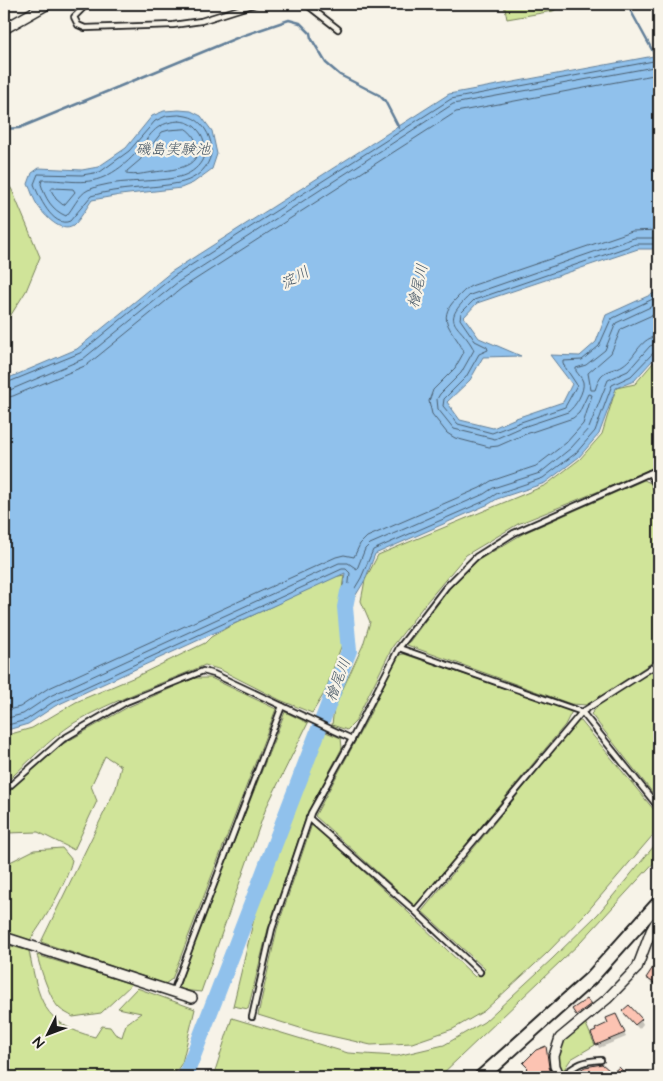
<svg xmlns="http://www.w3.org/2000/svg" width="663" height="1081" font-family="'Architects Daughter','Klee One',sans-serif">
<rect width="100%" height="100%" fill="#f7f3e8"/>
<filter id="ink" filterUnits="userSpaceOnUse"><feTurbulence type="fractalNoise" baseFrequency=".02" numOctaves="2"/><feDisplacementMap in="SourceGraphic" scale="10" xChannelSelector="R" yChannelSelector="G"/><feConvolveMatrix kernelMatrix="1 2 1 2 8 2 1 2 1" color-interpolation-filters="sRGB"/></filter>
<g filter="url(#ink)">
<g fill="#d0e499" stroke="#76805a">
<path d="M504 4H566L553 11 507 19Z"/>
<path d="M4 177 12 190 40 257 26 291 4 326Z"/>
<path d="M659 356V465L599 491 518 524 466 555 425 604 393 646 355 722 347 730 332 725 334 708 363 645 370 622 361 601 365 580 378 555 546 485 580 459 602 434 616 388 635 384Z"/>
<path d="M644 480 653 484 659 500V658L587 705 571 704 407 645 449 589 477 561 524 533Z"/>
<path d="M344 575 340 603 342 644 325 692 312 713 280 700 221 670 205 665C164 683 112 700 74 723 48 740 27 764 4 784V736L32 728 76 702 135 677 205 643 211 637 230 626 334 577Z"/>
<path d="M404 654 572 711 565 725 415 906 315 816 369 716 398 655Z"/>
<path d="M659 666V801L591 714 600 704Z"/>
<path d="M195 678H211L276 709 172 979 165 984 41 942 116 788 121 766 105 756 91 786 97 801 74 850 38 832 8 833 4 836V794L61 745 128 707Z"/>
<path d="M285 712 308 723 266 808 201 992 182 990 179 986 201 925Z"/>
<path d="M578 721H581L659 816V828L587 912 546 954 484 1011 453 1029 412 1043 371 1045 313 1032 258 1015 277 929 312 824 409 913 475 977 485 969 422 911Z"/>
<path d="M323 731 341 738 342 748 307 814 268 929 248 1009 233 1006 258 902Z"/>
<path d="M659 840V857L581 942 439 1077H213L232 1018 348 1053 397 1056 444 1045 484 1022 552 959 598 914Z"/>
<path d="M62 848 72 860C66 885 45 919 30 940L4 933V865L34 850Z"/>
<path d="M4 944 29 951C39 1000 42 1024 95 1037L102 1026 110 1027 115 1034 122 1037 126 1024 141 1013 118 1008 137 988 195 1009 182 1063 172 1077H4Z"/>
<path d="M37 955 132 984 101 1013 73 1017C69 1014 63 1012 59 1008 50 999 40 968 37 955Z"/>
<path d="M585 1022 595 1045 571 1059 563 1071 557 1063 560 1044Z"/>
</g>
<g fill="#90c1ec" stroke="#627f99">
<path d="M659 55V249H638L477 303 464 317 479 338 521 356 483 357 470 380 447 402 460 420 493 428 516 418 563 402 572 384 550 355 580 356 596 342 606 315 659 291V353L634 381 616 388 599 434 579 457 545 483 497 499 489 504 375 554 365 580 345 613 341 616 340 609 345 573 55 706 28 724 4 731V380L77 349 171 272 449 94Z"/>
<path d="M179 110 191 111 201 116 212 131 217 154 212 169 193 183 181 188 120 195 92 200C87 207 79 221 73 226 61 234 44 215 38 206 33 199 32 192 28 184L32 173 39 168 82 170 98 167 126 148 152 116 164 111Z"/>
</g>
<g fill="#0003">
<path d="M659 954V986L658 988 650 982 648 978 657 964 655 960Z"/>
<path d="M587 1000 592 1009 579 1018 574 1010Z"/>
<path d="M615 1015 626 1037 599 1048 597 1044Z"/>
<path d="M626 1015 641 1020 643 1024 639 1029Z"/>
<path d="M545 1048 552 1077H523L529 1072Z"/>
<path d="M602 1065 611 1075 608 1077H569L581 1069Z"/>
</g>
<g fill="none" stroke-linecap="round" stroke-linejoin="round">
<g stroke="#4a5e6f" stroke-width="1">
<path d="M179 115C191 116 198 119 205 129 221 153 205 178 179 183 150 189 120 187 91 196L70 221C53 229 38 195 34 184L38 174 82 175 100 172 129 151 155 121 166 116Z"/>
<path d="M179 121C189 122 195 125 201 134 212 154 199 172 179 177 151 184 114 178 88 190 78 195 73 209 66 216 52 210 45 198 41 184L42 180C62 179 84 186 104 177 115 172 127 163 135 154 151 136 153 123 179 121Z"/>
<path d="M186 129C192 133 195 138 197 145 202 169 170 170 154 172 145 173 135 176 127 174V171L140 160 162 132 169 130Z"/>
<path d="M53 188 73 189 75 192 65 204 63 205 56 199 51 190Z"/>
<path d="M659 238H634L470 295C438 325 460 322 474 350L461 373 440 394 437 399 438 409 454 429 495 439 520 428 568 412C575 407 585 391 583 382 582 378 578 374 576 371V368L586 365 605 350 616 323 659 303"/>
<path d="M659 244H636L474 300 461 313 460 319 475 341 487 347 488 350 479 354 466 377 444 399 443 406 458 424 492 433 518 423 565 407 577 385 563 364V361L582 360 599 346 611 319 659 296"/>
<path d="M659 312 621 329 611 353 588 373 591 390H595C597 385 598 380 601 376 607 369 616 370 623 365 637 356 640 337 659 336"/>
<path d="M4 384 80 353 174 276 451 99 659 60"/>
<path d="M4 390H10L83 359 178 282 453 104 659 66"/>
<path d="M4 398 13 396 87 365 182 288 456 112 659 74"/>
<path d="M4 711 20 707 47 689 336 557 344 555 354 557 360 544 367 537 480 488 491 481 536 466 566 443 583 424 592 395 588 394 579 413 573 418 523 435 498 446 489 447 455 438 447 433 432 414 429 401 433 390 455 368 464 352C455 331 434 321 456 299 461 294 465 289 471 286L632 231 659 230"/>
<path d="M4 719 23 714 50 696 339 563H348L357 569 365 549 370 544 484 494 493 488 540 473 571 448 589 428 608 380 628 371 650 346 659 343"/>
<path d="M4 726 26 720 53 702 342 569H346L350 573 348 591 352 593 361 578 373 550 487 500 496 494 543 478 576 453 595 431 612 385 631 376 654 352 659 350"/>
</g>
<g stroke="#627f99" stroke-width="2.5">
<path d="M627 4 656 57"/>
<path d="M4 129 19 128 239 37 289 20 300 23 310 33 311 38 326 63 340 75 379 95 385 101 399 128"/>
</g>
<path stroke="#90c1ec" stroke-width="16" d="M185 1077 349 651 345 607 348 592"/>
</g>
<g fill="#fcc3b2" stroke="#1c1c1c">
<path d="M659 958V978L656 984 646 978Z"/>
<path d="M587 999 591 1004 576 1015 572 1009Z"/>
<path d="M629 1005 642 1019 635 1025 622 1011Z"/>
<path d="M616 1014 625 1033 596 1045 591 1033 596 1031 595 1029 608 1023 606 1018Z"/>
<path d="M546 1046 549 1067 553 1077H521L528 1072 526 1070 528 1068 523 1063 536 1050Z"/>
<path d="M602 1064 609 1070 603 1077H568L585 1067Z"/>
<path d="M619 1067 629 1077H608Z"/>
</g>
<g fill="none" stroke-linecap="round" stroke-linejoin="round">
<defs>
<g id="lane">
<path d="M87 4 74 17 78 25 85 28 173 25 201 21 255 4"/>
<path d="M306 4 338 29"/>
<path d="M650 473 659 493"/>
<path d="M399 648 582 712 659 808"/>
<path d="M4 791 63 739 126 702 203 671 214 674 352 739 399 648 446 587 476 557 514 533 659 469"/>
<path d="M309 818 415 911 480 972"/>
<path d="M415 911 582 712 659 663"/>
<path d="M173 992 282 706"/>
<path d="M252 1017 272 929 311 813 352 739"/>
<path d="M560 1077C577 1065 580 1061 601 1060"/>
</g>
<g id="street">
<path d="M4 29 48 4"/>
<path d="M4 937 192 998"/>
<path d="M560 1077 555 1066 554 1056 560 1038 607 999 637 968 651 931 659 917"/>
</g>
<path id="secondary" d="M481 1077 591 978 659 902"/>
</defs>
<use href="#lane" stroke="#1c1c1c" stroke-width="8"/>
<use href="#street" stroke="#1c1c1c" stroke-width="12"/>
<use href="#secondary" stroke="#1c1c1c" stroke-width="16"/>
<use href="#lane" stroke="#f7f3e8" stroke-width="4.5"/>
<use href="#street" stroke="#f7f3e8" stroke-width="9"/>
<use href="#secondary" stroke="#f7f3e8" stroke-width="12"/>
</g>
</g>
<g text-anchor="middle" dominant-baseline="central" stroke-width="4.5" stroke-linejoin="round" paint-order="stroke">
<g font-size="15" font-style="italic" fill="#455665" stroke="#f7f3e8">
<text x="173" y="149">磯島実験池</text>
<text transform="translate(295 278) rotate(-29)">淀川</text>
<text transform="translate(418 286) rotate(-77)">檜尾川</text>
<text transform="translate(338 680) rotate(-69)">檜尾川</text>
</g>
</g>
<rect width="663" height="1081" fill="none" stroke="#f7f3e8" stroke-width="20"/>
<rect x="10" y="10" width="643" height="1061" fill="none" stroke="#1c1c1c" stroke-width="2" filter="url(#ink)"/>
<g transform="translate(48 1034) rotate(228)" stroke="#f7f3e8" stroke-width="4" paint-order="stroke">
<path d="M0-4L9 19L0 12L-9 19Z" fill="#1c1c1c"/>
<text y="-8" font-size="14" font-weight="bold" text-anchor="middle" fill="#1c1c1c">N</text>
</g>
</svg>
